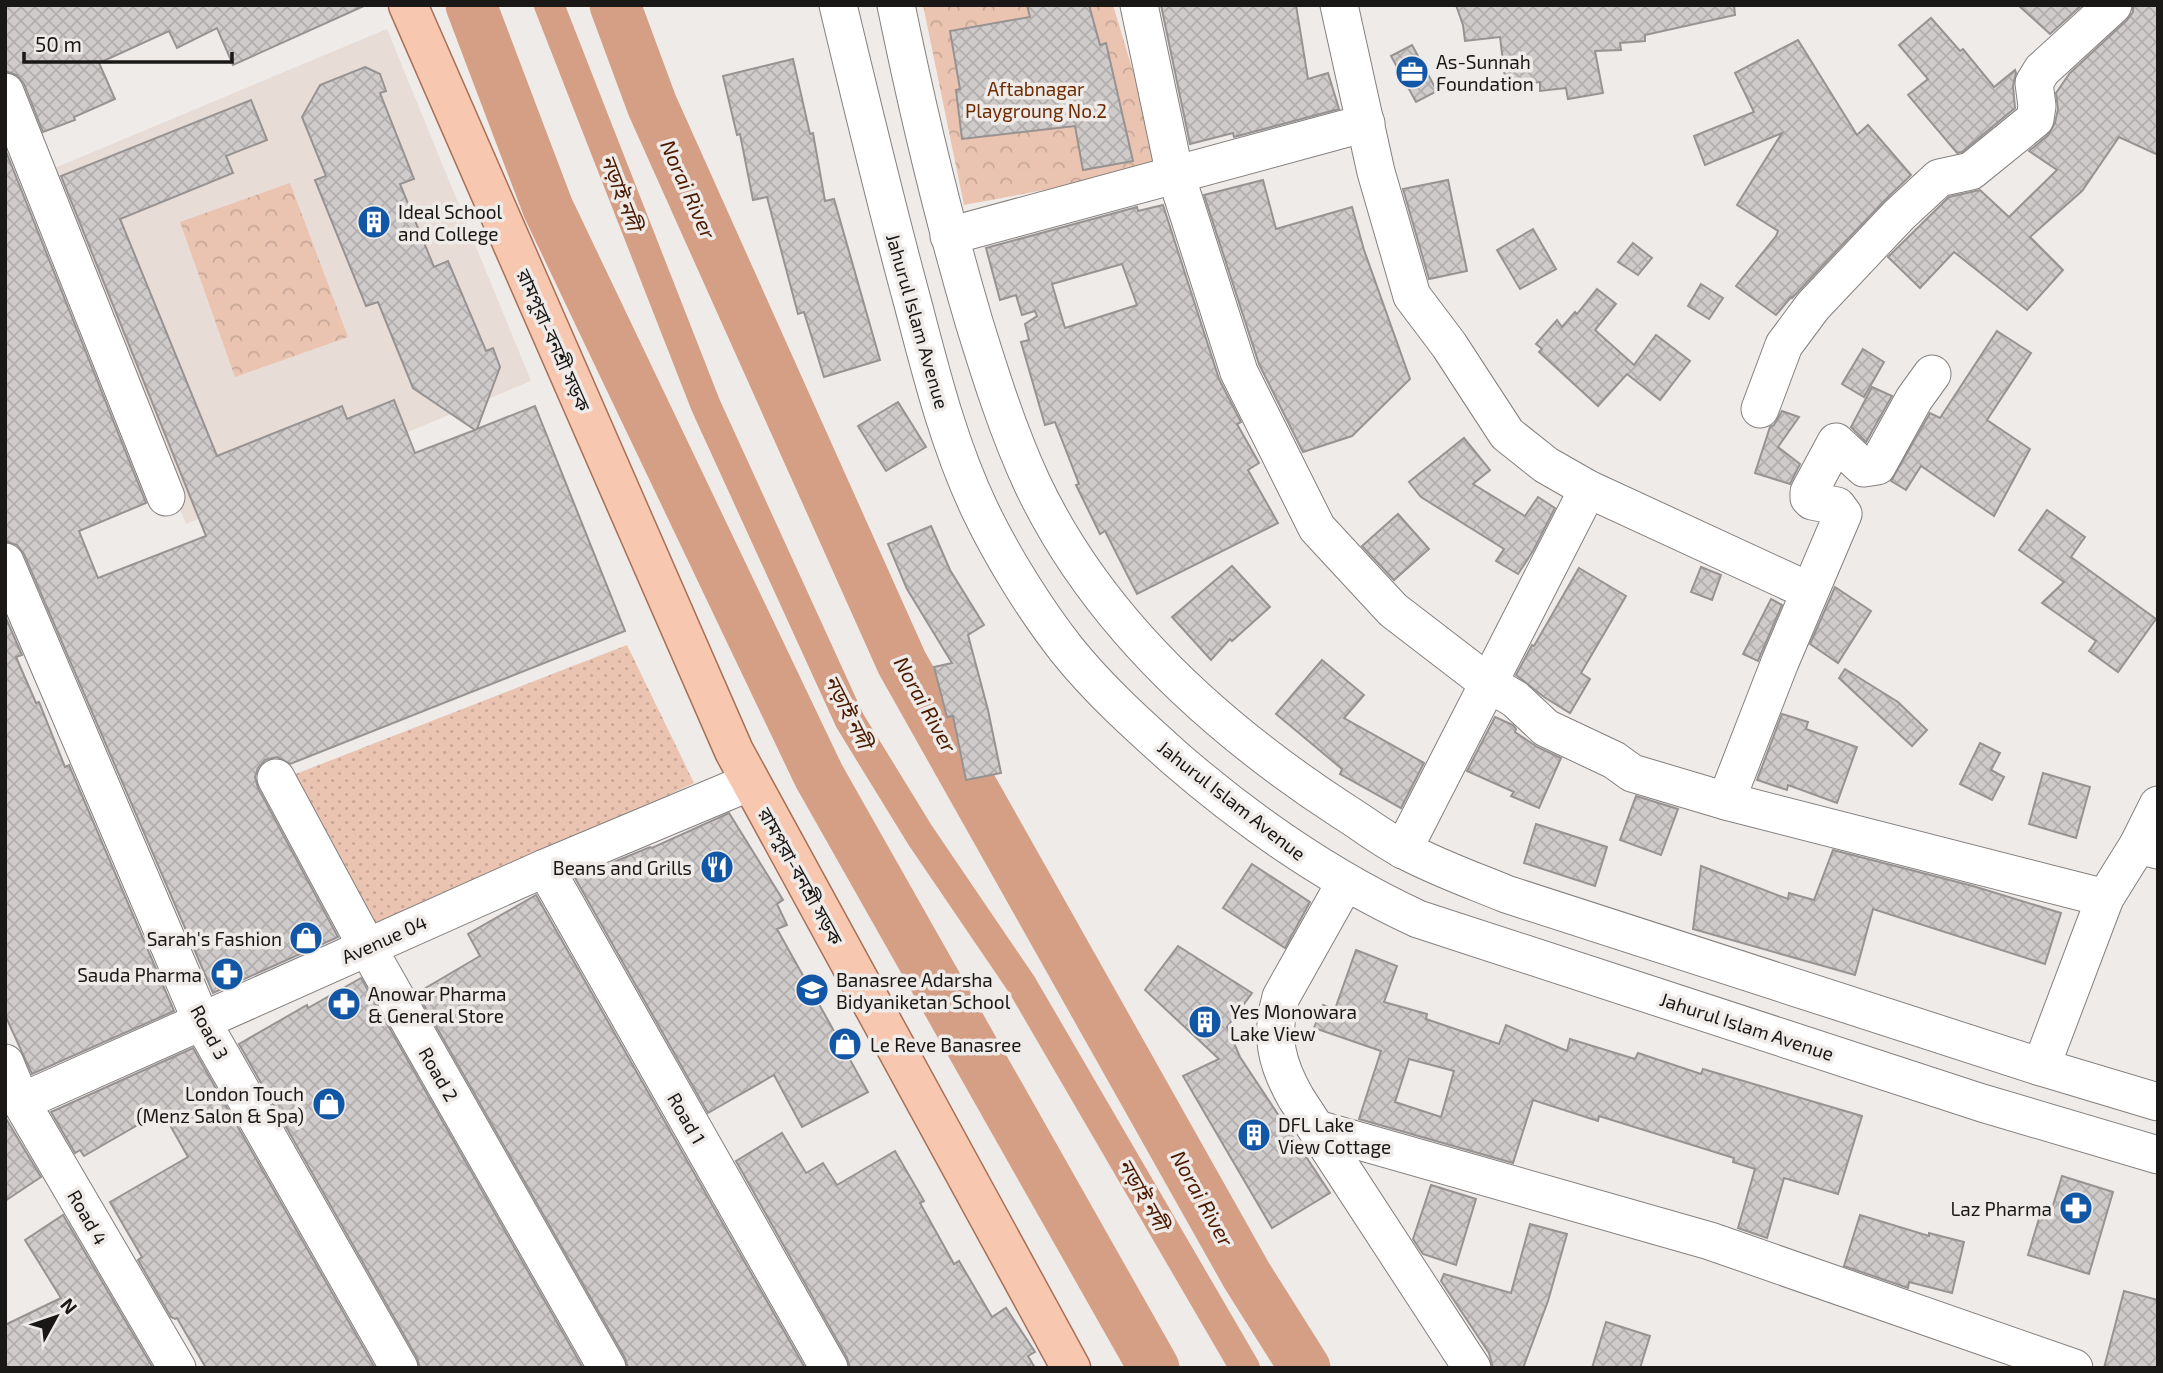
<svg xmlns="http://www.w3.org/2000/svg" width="2163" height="1373" font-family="'Exo 2','Noto Sans Bengali',sans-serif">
<defs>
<pattern id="grass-dots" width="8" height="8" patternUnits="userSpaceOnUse" patternTransform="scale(1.75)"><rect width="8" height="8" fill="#eac3b1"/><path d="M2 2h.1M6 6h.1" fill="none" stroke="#c8a798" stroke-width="1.8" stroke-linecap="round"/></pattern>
<pattern id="park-crowns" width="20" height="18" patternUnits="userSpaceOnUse" patternTransform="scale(1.75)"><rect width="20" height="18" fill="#eac3b1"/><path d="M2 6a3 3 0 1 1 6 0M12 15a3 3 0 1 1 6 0" fill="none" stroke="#c8a798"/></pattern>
<pattern id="building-cross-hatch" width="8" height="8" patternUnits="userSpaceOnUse" patternTransform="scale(1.75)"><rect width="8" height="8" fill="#cfcbca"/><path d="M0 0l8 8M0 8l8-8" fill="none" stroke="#b1aead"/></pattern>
</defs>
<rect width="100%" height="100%" fill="#efebe9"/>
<path fill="#e8dcd7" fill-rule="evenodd" d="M387 29 531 381 186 524 45 172ZM365 67 380 74 386 90 380 93 414 178 400 184 434 267 449 261 486 351 493 348 500 367 494 385 440 406 413 388 378 302 366 306 315 181 326 176 320 85ZM251 100 267 139 226 156 120 219 217 456 341 406 347 419 402 422 194 506 60 177Z"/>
<path fill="url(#grass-dots)" d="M627 645 694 783 367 936 293 775Z"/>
<g fill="url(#park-crowns)">
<path d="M923 5H1113L1162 168 964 205Z"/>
<path d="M290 183 348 337 235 377 180 222Z"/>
</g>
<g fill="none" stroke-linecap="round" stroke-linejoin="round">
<path stroke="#d59f86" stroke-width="30" d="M549 5 706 406 850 721 920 835 1022 985 1245 1368"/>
<g stroke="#d59f86" stroke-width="51">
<path d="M471 5 548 208 819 776 1154 1368"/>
<path d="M615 5 652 105 902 663 1247 1276 1305 1368"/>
</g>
</g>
<g fill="url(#building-cross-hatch)" stroke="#979392" stroke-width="2" fill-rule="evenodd">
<path d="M5 5H366L233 65 217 28 177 48 169 31 99 63 115 99 74 117 75 120 43 132 24 84 17 75 5 71Z"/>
<path d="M1027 5H1089L1100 45 1106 43 1133 161 1083 170 1075 126 962 139 956 90 960 89 950 31 1030 17Z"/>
<path d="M1161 5H1296L1308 79 1328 73 1339 109 1234 137 1233 133 1190 144Z"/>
<path d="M1456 5H1734L1735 15 1645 35V41L1620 43 1621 50 1595 51 1603 93 1568 99 1566 88 1540 91V82L1506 86 1500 37 1465 41 1463 25Z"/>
<path d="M2018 5H2082L2050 34Z"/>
<path d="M2133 5H2158V155L2119 137 2082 191 2030 237 2063 270 2027 310 1954 252 1920 288 1888 257 1949 197 1980 190 2009 217 2057 170 2029 151 2048 135 2055 123 2058 109 2056 93 2070 73 2127 20 2133 12Z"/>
<path d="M1931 18 1960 51 1963 49 1994 87 2015 70 2016 73 2013 86 2015 108 1962 152 1957 153 1908 95 1928 79 1899 45Z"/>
<path d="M1798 40 1857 135 1868 125 1911 175 1884 201 1792 298 1791 297 1776 315 1736 286 1776 236 1778 231 1737 205 1782 133 1705 165 1694 136 1754 112 1735 73Z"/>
<path d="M1412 45 1437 91 1416 102 1391 56Z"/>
<path d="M793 59 810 134 813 133 825 201 834 199 880 360 824 377 804 312 798 314 767 197 753 200 740 134 737 135 723 76Z"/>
<path d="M365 67 380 74 386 91 380 93 414 179 400 184 434 267 448 261 486 351 493 348 500 367 477 429 535 406 625 631 290 764 277 757 265 760 258 768 255 777 258 788 338 937 213 993 24 554 17 545 5 541V149L146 503 79 531 98 578 206 536 61 176 251 100 267 140 226 156 233 173 120 219 217 456 342 406 347 419 394 400 415 453 475 430 413 388 378 302 366 306 315 180 326 176 302 117 320 85Z"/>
<path d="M1263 180 1276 229 1352 207 1364 250 1410 379 1352 436 1303 452 1259 364 1204 195Z"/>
<path d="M1448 180 1467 271 1429 279 1403 189Z"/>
<path d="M1163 205 1219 379 1241 422 1237 424 1259 463 1248 470 1278 523 1137 594 1105 531 1100 534 1076 485 1079 484 1055 422 1045 425 1021 342 1029 340 1025 324 1037 316 1035 311 1022 315 1016 295 1000 300 986 248 1137 207 1138 211ZM1122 264 1137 305 1065 328 1052 284Z"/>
<path d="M1533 229 1556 269 1520 289 1497 250Z"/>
<path d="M1633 243 1652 258 1638 275 1618 262Z"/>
<path d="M1701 284 1723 298 1709 319 1688 306Z"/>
<path d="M1597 289 1616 304 1595 330 1634 365 1656 335 1690 361 1660 400 1627 374 1598 406 1539 352 1542 349 1536 344 1557 320 1562 327 1575 312 1577 314Z"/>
<path d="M1997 331 2031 353 1987 420 2030 449 1994 516 1921 466 1906 490 1891 481 1930 413 1940 418Z"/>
<path d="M1863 349 1884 362 1864 397 1842 384Z"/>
<path d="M1872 387 1892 396 1866 442 1851 427Z"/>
<path d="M898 402 926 447 886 471 858 426Z"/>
<path d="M1782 411 1799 417 1778 447 1800 464 1790 484 1755 473 1770 427 1774 425Z"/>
<path d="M1464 438 1490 470 1473 484 1525 516 1538 497 1555 508 1533 551 1518 574 1496 561 1504 549 1421 497 1409 482Z"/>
<path d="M2047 510 2085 537 2071 557 2156 619 2118 672 2089 651 2096 641 2042 603 2064 582 2019 550Z"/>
<path d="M1398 514 1429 549 1394 580 1362 546Z"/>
<path d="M931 526 950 570 984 625 968 635 988 710 1001 773 966 780 953 716 947 717 934 667 952 663 907 589 888 544Z"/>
<path d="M1232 566 1270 607 1232 641 1230 639 1211 660 1172 617Z"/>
<path d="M1701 567 1721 575 1712 600 1691 592Z"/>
<path d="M1579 568 1626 596 1581 673 1590 679 1570 713 1544 697 1516 675 1532 645 1534 646Z"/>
<path d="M1835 587 1871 611 1838 663 1810 644Z"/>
<path d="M1771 599 1782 605 1758 661 1743 654Z"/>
<path d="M5 616 22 655 16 657 36 703 39 702 65 767 69 765 174 1011 32 1074 5 1015Z"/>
<path d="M1322 660 1364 695 1344 718 1424 763 1401 808 1340 774 1342 769 1276 714Z"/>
<path d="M1845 669 1898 702 1927 730 1912 746 1839 678Z"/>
<path d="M1782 714 1808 722 1806 729 1857 747 1837 803 1788 785 1787 790 1757 780Z"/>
<path d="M1495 717 1513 725 1516 729 1515 732 1537 747 1561 758 1539 808 1511 796 1514 792 1467 771Z"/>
<path d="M1980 743 2000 753 1991 770 2004 777 1992 800 1960 784Z"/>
<path d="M2043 773 2090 787 2076 838 2029 824Z"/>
<path d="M1636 796 1678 809 1661 855 1620 840Z"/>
<path d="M729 813 783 900 777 904 787 925 777 929 868 1092 802 1127 774 1075 708 1113 575 878 650 847 652 848Z"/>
<path d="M1536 824 1607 847 1595 886 1524 863Z"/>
<path d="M1833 850 1973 886 2061 913 2045 964 1873 909 1855 975 1693 929 1701 866 1788 899 1789 893 1814 900Z"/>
<path d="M1252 864 1310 902 1285 948 1223 908Z"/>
<path d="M536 895 805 1368H628L625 1358 417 993 480 956 468 934Z"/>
<path d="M1178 946 1252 993 1227 1027 1240 1057 1330 1193 1272 1228 1183 1076 1219 1059 1145 990Z"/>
<path d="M1356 950 1397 966 1384 1002 1427 1014 1426 1019 1499 1044 1506 1025 1567 1051 1570 1039 1635 1059 1638 1053 1701 1074 1703 1069 1862 1116 1838 1194 1784 1178 1767 1238 1738 1228 1755 1169 1733 1162 1734 1158 1599 1116 1598 1121 1533 1100 1513 1163 1359 1119 1381 1051 1314 1028 1323 1005 1335 1009ZM1409 1059 1454 1071 1441 1117 1395 1102Z"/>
<path d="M361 978 583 1368H420L417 1358 239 1044 307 1005 308 1008Z"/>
<path d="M193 1048 375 1368H206L177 1318 175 1319 171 1317 138 1260 142 1257 110 1202 188 1157 162 1111 84 1156 80 1150 75 1153 51 1112Z"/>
<path d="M5 1117 41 1177 5 1201Z"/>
<path d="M782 1133 806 1173 823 1163 837 1185 895 1151 924 1201 920 1203 954 1264 959 1261 992 1317 1006 1308 1035 1352 1028 1356 1035 1368H850L847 1358 736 1161Z"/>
<path d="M2062 1176 2113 1192 2089 1274 2028 1255 2041 1212 2050 1215Z"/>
<path d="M1431 1185 1476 1199 1456 1265 1423 1254 1413 1239Z"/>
<path d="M63 1215 153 1368H5V1325L61 1298 25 1240Z"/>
<path d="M1860 1215 1929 1236V1233L1964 1242 1952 1293 1909 1282 1908 1288 1844 1266Z"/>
<path d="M1530 1224 1567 1234 1548 1301 1523 1368H1493L1489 1353 1441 1281 1444 1274 1511 1293Z"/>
<path d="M2124 1291 2158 1300V1368H2104Z"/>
<path d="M1606 1322 1650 1336 1640 1368H1592Z"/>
</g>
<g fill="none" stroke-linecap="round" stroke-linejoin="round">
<defs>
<g id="minor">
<path d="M838 5C862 105 886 205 913 304 931 373 949 445 980 510 1002 556 1036 611 1067 650 1099 690 1138 725 1176 759 1250 823 1329 878 1418 919L1982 1103 2158 1155"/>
<path d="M896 5C918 112 943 217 974 322 991 377 1008 431 1032 483 1097 621 1217 729 1343 811 1364 824 1384 840 1406 851 1438 868 1472 880 1506 894L2041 1067 2158 1102"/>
<path d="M1139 5 1173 166 1239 372 1317 528 1393 610 1488 683 1515 699 1546 728 1614 760 1632 773 1726 801 2105 898"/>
<path d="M1339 5 1376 172 1412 296 1449 345 1507 434 1546 465 1588 489 1809 591"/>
<path d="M5 92 166 497"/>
<path d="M949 236 1366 123"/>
<path d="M1760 409 1784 345 1813 306 1899 215 1939 178 1971 171 2035 119 2037 106 2034 83 2042 70 2113 5"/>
<path d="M5 562 201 1020 399 1368"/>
<path d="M276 778 367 947 607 1368"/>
<path d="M1726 801 1780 662 1843 514 1837 506 1812 501 1809 498V492L1836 442 1864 468 1877 466 1914 399 1932 374"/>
<path d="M2138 845 2158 805"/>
<path d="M1403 850 1588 489"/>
<path d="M545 868 829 1368"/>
<path d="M1345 883 1281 997C1270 1036 1276 1063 1296 1098L1472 1368"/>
<path d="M5 1063 21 1102 177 1368"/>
<path d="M2041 1067 2105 898 2138 845 2158 850"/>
<path d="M21 1102 545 868 750 782"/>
<path d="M1317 1129 1710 1241 2074 1368"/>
</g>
<path id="major" d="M408 5 734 751 1071 1368"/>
</defs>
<use href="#minor" stroke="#84807f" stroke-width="39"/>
<use href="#major" stroke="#a77157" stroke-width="41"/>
<use href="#minor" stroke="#fff" stroke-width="37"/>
<use href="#major" stroke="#f8c7af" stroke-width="38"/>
</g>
<defs>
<symbol id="office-disc" viewBox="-11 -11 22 22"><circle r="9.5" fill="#1256a6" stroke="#efebe9"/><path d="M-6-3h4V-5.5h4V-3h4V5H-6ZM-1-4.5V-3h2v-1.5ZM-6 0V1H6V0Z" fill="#fff"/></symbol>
<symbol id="building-disc" viewBox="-11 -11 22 22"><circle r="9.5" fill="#1256a6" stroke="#efebe9"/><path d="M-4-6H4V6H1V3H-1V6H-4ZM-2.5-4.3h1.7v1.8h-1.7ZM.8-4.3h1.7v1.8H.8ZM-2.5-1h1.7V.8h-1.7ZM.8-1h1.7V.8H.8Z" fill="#fff"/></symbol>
<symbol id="restaurant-disc" viewBox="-11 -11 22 22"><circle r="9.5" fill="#1256a6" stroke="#efebe9"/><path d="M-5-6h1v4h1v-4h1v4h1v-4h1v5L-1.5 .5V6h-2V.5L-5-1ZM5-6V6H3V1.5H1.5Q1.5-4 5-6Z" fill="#fff"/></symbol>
<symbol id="shop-disc" viewBox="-11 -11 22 22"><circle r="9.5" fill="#1256a6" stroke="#efebe9"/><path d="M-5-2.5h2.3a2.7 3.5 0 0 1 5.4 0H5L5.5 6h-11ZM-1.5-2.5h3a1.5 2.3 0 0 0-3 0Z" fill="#fff"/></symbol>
<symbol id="pharmacy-disc" viewBox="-11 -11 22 22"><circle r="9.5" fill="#1256a6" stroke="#efebe9"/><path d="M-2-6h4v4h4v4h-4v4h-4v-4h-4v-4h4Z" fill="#fff"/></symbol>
<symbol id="school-disc" viewBox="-11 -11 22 22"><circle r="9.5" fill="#1256a6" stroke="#efebe9"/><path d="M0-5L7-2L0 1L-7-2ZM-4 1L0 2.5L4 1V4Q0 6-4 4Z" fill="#fff"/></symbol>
</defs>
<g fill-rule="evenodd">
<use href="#office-disc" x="1393" y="53" width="38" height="38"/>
<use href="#building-disc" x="355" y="203" width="38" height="38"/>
<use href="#restaurant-disc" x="698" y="848" width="38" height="38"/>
<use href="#shop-disc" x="287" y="919" width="38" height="38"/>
<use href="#pharmacy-disc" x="208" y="955" width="38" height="38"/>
<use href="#school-disc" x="793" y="971" width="38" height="38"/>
<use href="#pharmacy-disc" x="325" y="985" width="38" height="38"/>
<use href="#building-disc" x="1186" y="1003" width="38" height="38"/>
<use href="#shop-disc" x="826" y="1025" width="38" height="38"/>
<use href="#shop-disc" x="310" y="1085" width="38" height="38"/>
<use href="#building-disc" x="1235" y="1116" width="38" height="38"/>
<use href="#pharmacy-disc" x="2057" y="1189" width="38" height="38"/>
</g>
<g text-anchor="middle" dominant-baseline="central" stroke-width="7" stroke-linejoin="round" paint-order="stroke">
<g font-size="19" fill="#191817" stroke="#efebe9" text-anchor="start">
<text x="1436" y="61">As-Sunnah<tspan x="1436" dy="22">Foundation</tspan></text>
<text x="398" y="211">Ideal School<tspan x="398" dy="22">and College</tspan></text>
<text x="692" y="867" text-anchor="end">Beans and Grills</text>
<text x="282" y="938" text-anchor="end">Sarah's Fashion</text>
<text x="202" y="974" text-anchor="end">Sauda Pharma</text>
<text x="836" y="979">Banasree Adarsha<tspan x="836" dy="22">Bidyaniketan School</tspan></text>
<text x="368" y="993">Anowar Pharma<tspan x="368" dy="22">&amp; General Store</tspan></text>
<text x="1230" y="1011">Yes Monowara<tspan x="1230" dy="22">Lake View</tspan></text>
<text x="870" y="1044">Le Reve Banasree</text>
<text x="304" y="1093" text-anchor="end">London Touch<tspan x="304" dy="22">(Menz Salon &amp; Spa)</tspan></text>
<text x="1278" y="1124">DFL Lake<tspan x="1278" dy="22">View Cottage</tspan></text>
<text x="2052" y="1208" text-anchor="end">Laz Pharma</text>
</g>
<g font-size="19" fill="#6c2b02" stroke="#efebe9">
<text x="1036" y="88">Aftabnagar<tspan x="1036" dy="22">Playgroung No.2</tspan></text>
</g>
<g font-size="19" fill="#191817" stroke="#efebe9">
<text transform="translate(918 321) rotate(74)">Jahurul Islam Avenue</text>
<text transform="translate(554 340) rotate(66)">রামপুরা-বনশ্রী সড়ক</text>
<text transform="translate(1232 800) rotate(38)">Jahurul Islam Avenue</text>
<text transform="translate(801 876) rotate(61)">রামপুরা-বনশ্রী সড়ক</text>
<text transform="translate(384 939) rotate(-24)">Avenue 04</text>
<text transform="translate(1747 1026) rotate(18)">Jahurul Islam Avenue</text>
<text transform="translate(210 1032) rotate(62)">Road 3</text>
<text transform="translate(439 1074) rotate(60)">Road 2</text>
<text transform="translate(687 1118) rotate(60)">Road 1</text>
<text transform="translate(88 1217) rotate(60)">Road 4</text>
</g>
<g font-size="21" font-style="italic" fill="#4b1a00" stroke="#efebe9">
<text transform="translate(689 189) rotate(66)">Norai River</text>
<text transform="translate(622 192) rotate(69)">নড়াই নদী</text>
<text transform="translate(926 704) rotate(61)">Norai River</text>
<text transform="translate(849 711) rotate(63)">নড়াই নদী</text>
<text transform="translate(1144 1194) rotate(60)">নড়াই নদী</text>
<text transform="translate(1203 1198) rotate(61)">Norai River</text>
</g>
</g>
<rect width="2163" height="1373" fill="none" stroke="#191817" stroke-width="14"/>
<g transform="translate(56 1317) rotate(50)" stroke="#efebe9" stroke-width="5" paint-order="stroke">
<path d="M0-5L12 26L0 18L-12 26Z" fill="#191817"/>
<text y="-10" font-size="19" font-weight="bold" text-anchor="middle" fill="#191817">N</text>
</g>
<path d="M24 52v10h208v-10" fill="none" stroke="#191817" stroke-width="3.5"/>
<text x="35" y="52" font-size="21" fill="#191817" stroke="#efebe9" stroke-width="5" paint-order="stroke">50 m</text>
</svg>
